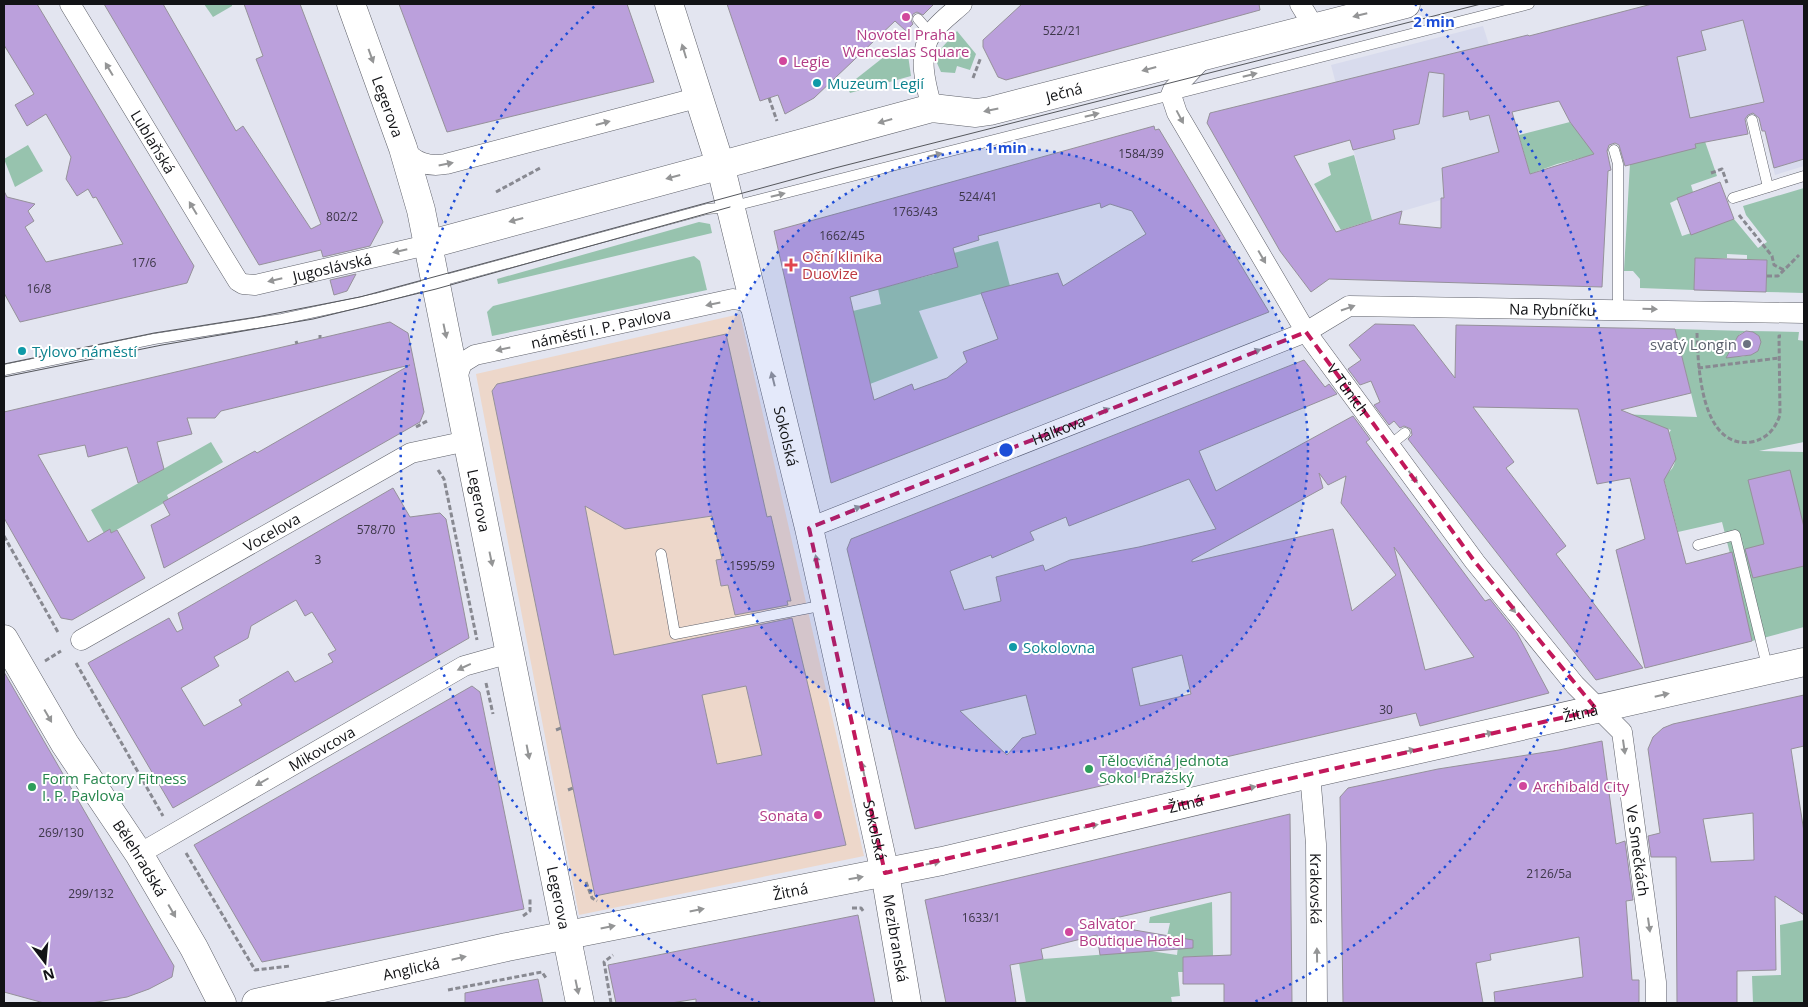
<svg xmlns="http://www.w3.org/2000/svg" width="1808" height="1007" font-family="'Open Sans',sans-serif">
<rect width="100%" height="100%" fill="#e3e5f0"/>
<path fill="#edd7ca" d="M740 314 864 856 579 915 476 374Z"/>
<g fill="#d8dbed">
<path d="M1667 4H1804V166L1775 175 1761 117 1692 132Z"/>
<path d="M1483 26 1530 174 1372 220 1331 65Z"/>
</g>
<g fill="#97c3ae">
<path d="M204 4H232V6L213 17Z"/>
<path d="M957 31 976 54 970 70 957 66 955 73 941 72 937 63V53Z"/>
<path d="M894 49 908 55 911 76 850 93 847 86Z"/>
<path d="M1583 117 1594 121 1608 151 1557 164 1530 174 1519 135 1570 122 1571 124Z"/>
<path d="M1701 130 1717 176 1691 185 1693 192 1670 203 1682 236 1734 219 1758 248 1767 242 1746 215 1743 206 1804 188V293L1766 292 1767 260 1747 259V255L1727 254V258H1695L1694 290 1640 288V279L1633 271H1624L1631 145Z"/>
<path d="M28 145 43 171 15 187 4 159Z"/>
<path d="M1354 155 1372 220 1341 230 1314 184 1331 175 1328 163Z"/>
<path d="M699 222 710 224 712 233 498 284 497 279Z"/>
<path d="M998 241 1010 286 919 311 938 358 870 384 853 311 881 304 878 289 935 274 934 272 957 265 954 253Z"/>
<path d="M694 256 700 261 707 290 492 336 487 312 493 306Z"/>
<path d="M1675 329 1746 331 1740 334 1732 345 1735 356C1742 358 1754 355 1759 349V336L1750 331 1799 332 1798 340 1804 341V442L1759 451 1804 452V627L1752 641 1722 522 1678 532 1663 475C1683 467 1673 448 1669 433L1671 430 1668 429 1666 432 1617 414 1697 417Z"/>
<path d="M211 442 223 462 167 495 169 500 111 533 110 529 104 533 91 510Z"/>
<path d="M1212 902 1213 956 1183 957V972H1178L1180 996 1171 997 1172 1002 1180 1003H1026L1019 963 1043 959 1150 951 1177 955 1179 938 1167 936 1170 923H1149L1150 917Z"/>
<path d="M1804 920V1003H1753L1752 976 1781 975 1780 925Z"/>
</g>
<g fill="#bba0dc" stroke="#95919a" fill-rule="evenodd">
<path d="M4 4H37L194 266 187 283 20 322 4 293V191L7 197 35 204 28 211 34 221 25 227 46 262 123 244 96 197 93 198 88 189 77 196 66 179 71 157 46 114 27 126 15 105 34 94 4 45Z"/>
<path d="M104 4H163L236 131 243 126 311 229 321 224 256 59 263 56 244 4H300L383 222 370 246 323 257 321 250 259 265Z"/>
<path d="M399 4H627L654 82 447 132Z"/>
<path d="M727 4H934L923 15 917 12 913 14 911 20 913 24 906 31 895 21 814 98 785 114 778 95 760 101Z"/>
<path d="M1022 4H1259L1260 10 1006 80 998 77 983 47V40Z"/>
<path d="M1652 4H1804V159L1774 168 1765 131H1762L1759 118 1753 113 1748 115 1745 119 1748 134 1695 144 1696 148 1625 166 1619 145 1615 143 1609 145 1607 151 1611 170 1608 171 1602 287 1329 279 1311 292 1280 251 1207 123 1210 113 1528 35 1529 36ZM1743 20 1764 102 1690 118 1677 57 1706 50 1701 31ZM1429 72 1444 74 1443 117 1468 111 1470 120 1489 115 1499 152 1442 168 1444 198H1441V228L1399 224 1402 211 1336 232 1294 156 1350 140 1353 150 1395 139 1393 130 1419 124ZM1559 101 1570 122 1594 154 1530 174 1512 112Z"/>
<path d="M1154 126 1155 130 1159 129 1269 312 831 483 774 231ZM1100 203 1101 208 1110 204 1132 211 1146 234 1063 286 1058 273 981 293 998 339 963 352 967 362 947 378 914 390 912 384 874 400 850 297 958 267 953 248 979 240 978 236Z"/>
<path d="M1720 182 1734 219 1691 235 1677 198Z"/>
<path d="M1695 258 1767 260 1766 292 1694 290Z"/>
<path d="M356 274 347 291 334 295 330 280Z"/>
<path d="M390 322 408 333 424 412 420 422 164 568 151 525 170 515 163 502 255 451 257 453 410 365 221 411 215 418H187L192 434 157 442 164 469 138 483 127 447 88 457 85 445 38 455 88 542 110 529 111 533 117 530 145 578 72 620 61 618 4 518V412Z"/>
<path d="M1375 324 1414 325 1455 378 1456 325 1675 329 1691 393 1621 410 1668 429 1676 459 1664 480 1686 564 1732 552 1752 641 1645 668 1616 550 1645 539 1630 478 1597 484 1578 409 1473 407 1514 462 1506 468 1566 546 1556 554 1643 668 1596 680 1408 439 1412 435 1411 429 1404 426 1400 428 1394 421 1389 425 1374 405 1380 402 1371 381 1360 385 1348 369 1361 360 1349 345Z"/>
<path d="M1746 331 1753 332 1759 336 1761 342 1758 351 1751 355 1726 358 1738 336Z"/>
<path d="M726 334 767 517 771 516 791 601H787L788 605 735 615 728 585 721 586 716 560 722 559 712 516 625 529 585 506 614 655 792 618 846 845 595 896 492 391 497 384ZM746 686 762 755 717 764 702 695Z"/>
<path d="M1304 360 1325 387 1329 384 1337 394 1199 451 1216 491 1353 416 1370 439 1366 442 1485 601 1490 599 1517 633 1549 693 1420 726 1416 713 915 829 847 549 851 539ZM1319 473 1328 485 1346 476 1341 503 1396 575 1352 611 1333 529 1192 562V560L1323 488ZM1189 479 1216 529 1139 547 1070 560 1045 571 1043 565 996 577 1001 601 964 610 950 571 991 555 992 558 1034 540 1030 532 1066 517 1069 526ZM1394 547 1474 657 1425 670ZM1182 655 1191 694 1140 706 1132 668ZM1026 695 1036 734 1022 738 1007 755 960 711Z"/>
<path d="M1790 470 1804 527V566L1753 578 1745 549 1764 544 1748 480Z"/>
<path d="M393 488 410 517 440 513 446 519 469 638 173 808 88 663 169 618 177 632 183 629 178 613ZM296 600 305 616 312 612 336 650 328 654 333 662 295 682 288 671 239 700 242 705 204 726 181 688 219 666 214 657 248 638 251 626Z"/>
<path d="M4 672 174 966 172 977 149 989 127 997 91 1003H44L4 992Z"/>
<path d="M472 686 480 692 524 909 262 962 194 845Z"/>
<path d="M1804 695V746L1791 749 1804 832V915L1775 896 1776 970 1737 971V1003H1677L1676 857H1651L1648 836 1660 833 1648 749 1653 737 1663 728 1673 724ZM1753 813 1754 860 1711 862 1703 819Z"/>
<path d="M1602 741 1616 844 1625 841 1633 900 1626 901 1632 980H1639V1003H1495L1494 992 1583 977 1579 937 1490 954 1491 960 1476 963 1483 1003H1343L1340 797 1348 788 1438 769 1559 750Z"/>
<path d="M1290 814 1292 1003H1224V984H1183V957L1231 955V892L1093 923 1193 940V948L1100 955 1097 935 1041 949 1043 959 1010 965 1016 1003H946L925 900Z"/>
<path d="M858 915 875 1003H696V999L671 1003H616L608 965Z"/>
<path d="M538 979 543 1003H465V993Z"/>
</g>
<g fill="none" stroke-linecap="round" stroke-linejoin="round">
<defs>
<g id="lane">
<path d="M918 19 931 34"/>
<path d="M1752 120 1768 187"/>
<path d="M1614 150 1618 164V309"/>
<path d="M1733 198 1804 176"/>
<path d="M4 370 154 339 282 319 375 299 707 209 730 207 1529 4"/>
<path d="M1390 445 1405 433"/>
<path d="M1698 545 1735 535 1768 670"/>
<path d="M661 554 675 634 825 605"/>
</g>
<g id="street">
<path id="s1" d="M70 4 219 250 238 281 243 284 255 285 427 245"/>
<path d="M1300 4 1314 27"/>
<path id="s2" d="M1204 57 1173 90 1171 95 1177 113 1306 332 1475 562 1575 685 1622 732 1656 982V1003"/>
<path d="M932 108C926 86 917 56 931 34 938 23 952 13 962 4"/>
<path d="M403 148C415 163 428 167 446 164L685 101C691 98 696 95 695 87"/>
<path id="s3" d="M456 380 462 363 475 355 733 299 745 301 756 312"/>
<path id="s4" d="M809 528 1306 332 1349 306 1804 313"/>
<path id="s5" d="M81 640 411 453 467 441"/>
<path id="s6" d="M1310 774 1316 844 1317 1003"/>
<path id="s7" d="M139 854 464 666 510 653"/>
</g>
<g id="secondary">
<path id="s8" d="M351 4 403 148 421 210 580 1003"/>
<path id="s9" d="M669 4 720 164 809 528 885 873 907 1003"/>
<path id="s10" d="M427 245 932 108 976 113 990 111 1406 4"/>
<path id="s11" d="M4 639 65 744 139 854 194 948 222 1003"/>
<path id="s12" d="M256 1003 507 947 942 861 1310 774 1804 662"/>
</g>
</defs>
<use href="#lane" stroke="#5e6069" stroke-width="11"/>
<use href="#street" stroke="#5e6069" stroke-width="21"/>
<use href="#secondary" stroke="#5e6069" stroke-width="29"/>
<g stroke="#888991" stroke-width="3" stroke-dasharray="5 2.5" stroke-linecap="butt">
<path d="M973 78 981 57"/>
<path d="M769 98 777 121"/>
<path d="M1711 173 1722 169 1727 183"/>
<path d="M496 192 542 167"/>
<path d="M1739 215 1772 256 1774 265 1784 270"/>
<path d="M1767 276H1778L1799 255"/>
<path d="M1697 333C1698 367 1701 449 1751 442 1767 439 1775 429 1780 415L1779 336H1781"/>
<path d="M320 335V338"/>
<path d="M296 341 297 344"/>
<path d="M1698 368 1779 358"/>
<path d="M416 427 429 420"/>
<path d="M438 470 444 479 477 640"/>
<path d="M4 536 59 634"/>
<path d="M45 661 61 651"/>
<path d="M76 663 163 816"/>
<path d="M486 683 493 714"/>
<path d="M556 730 561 728"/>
<path d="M568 790 573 788"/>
<path d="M186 853 255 970 290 966"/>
<path d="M586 882 592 898 597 901"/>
<path d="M852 908H861L864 912"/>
<path d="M523 916 530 911V898"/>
<path d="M448 990 542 972 546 978"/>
<path d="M611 1003 604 962 613 955"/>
</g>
<use href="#lane" stroke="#fff" stroke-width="10"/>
<use href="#street" stroke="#fff" stroke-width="20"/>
<use href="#secondary" stroke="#fff" stroke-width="28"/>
<g stroke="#55575c" stroke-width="1">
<path d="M4 364 154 333 257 317 360 297 835 168 1481 4"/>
<path d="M4 377 162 345 313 319 436 289 730 207"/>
</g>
</g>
<defs><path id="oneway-solid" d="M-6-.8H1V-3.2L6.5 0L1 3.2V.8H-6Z" transform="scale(1.25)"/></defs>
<g fill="#949596">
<use href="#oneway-solid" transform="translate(1360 15) rotate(166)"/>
<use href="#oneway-solid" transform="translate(684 51) rotate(-107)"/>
<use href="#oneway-solid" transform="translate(371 56) rotate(70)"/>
<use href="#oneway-solid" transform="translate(109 69) rotate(-121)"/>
<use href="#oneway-solid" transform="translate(1149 69) rotate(165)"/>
<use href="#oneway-solid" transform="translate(1250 75) rotate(-14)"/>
<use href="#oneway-solid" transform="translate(991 110) rotate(168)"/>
<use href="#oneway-solid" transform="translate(1092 115) rotate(-14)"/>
<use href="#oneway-solid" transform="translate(1180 117) rotate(62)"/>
<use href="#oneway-solid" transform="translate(885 121) rotate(164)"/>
<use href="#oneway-solid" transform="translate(603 123) rotate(-15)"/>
<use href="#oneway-solid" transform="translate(935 155) rotate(-14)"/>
<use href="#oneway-solid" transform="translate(446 164) rotate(-11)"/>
<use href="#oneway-solid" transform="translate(673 177) rotate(165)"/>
<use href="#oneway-solid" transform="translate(778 195) rotate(-14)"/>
<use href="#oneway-solid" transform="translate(193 208) rotate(-121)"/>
<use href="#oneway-solid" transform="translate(516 220) rotate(165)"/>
<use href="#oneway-solid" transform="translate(400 251) rotate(167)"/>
<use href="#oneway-solid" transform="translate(1262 257) rotate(60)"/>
<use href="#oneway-solid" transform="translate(275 280) rotate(167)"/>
<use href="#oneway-solid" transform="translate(713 304) rotate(168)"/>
<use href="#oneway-solid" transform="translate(1348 308) rotate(-19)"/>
<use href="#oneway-solid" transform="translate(1650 309) rotate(2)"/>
<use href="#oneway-solid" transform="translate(445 331) rotate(78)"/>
<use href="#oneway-solid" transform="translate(503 349) rotate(168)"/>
<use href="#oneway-solid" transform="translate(1254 352) rotate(-22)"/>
<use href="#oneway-solid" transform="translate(773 379) rotate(-104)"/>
<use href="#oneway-solid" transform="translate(1103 411) rotate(-22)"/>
<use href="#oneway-solid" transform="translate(1413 477) rotate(54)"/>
<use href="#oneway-solid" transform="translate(854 509) rotate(-22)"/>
<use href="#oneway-solid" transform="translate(491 559) rotate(78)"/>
<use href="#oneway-solid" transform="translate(817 562) rotate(-102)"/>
<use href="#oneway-solid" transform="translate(1511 607) rotate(51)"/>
<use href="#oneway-solid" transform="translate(464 667) rotate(155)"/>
<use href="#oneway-solid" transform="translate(1662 695) rotate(-13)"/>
<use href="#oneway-solid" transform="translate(48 716) rotate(60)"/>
<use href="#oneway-solid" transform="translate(1486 734) rotate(-12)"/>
<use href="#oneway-solid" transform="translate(1624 747) rotate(82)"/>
<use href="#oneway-solid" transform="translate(1408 751) rotate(-13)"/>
<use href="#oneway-solid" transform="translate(528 752) rotate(79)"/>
<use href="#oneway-solid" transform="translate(863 769) rotate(-102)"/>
<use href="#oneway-solid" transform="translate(262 782) rotate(150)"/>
<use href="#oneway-solid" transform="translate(1249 788) rotate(-13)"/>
<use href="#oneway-solid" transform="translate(1091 826) rotate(-13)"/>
<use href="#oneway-solid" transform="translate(933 863) rotate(-12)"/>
<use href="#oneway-solid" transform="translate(856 878) rotate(-10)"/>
<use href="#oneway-solid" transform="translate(697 910) rotate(-11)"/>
<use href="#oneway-solid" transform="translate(172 911) rotate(60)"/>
<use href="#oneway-solid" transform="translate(1649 925) rotate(82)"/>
<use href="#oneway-solid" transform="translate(608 927) rotate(-11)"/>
<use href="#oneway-solid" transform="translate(1317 955) rotate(-91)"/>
<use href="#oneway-solid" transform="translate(459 958) rotate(-13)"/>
<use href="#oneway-solid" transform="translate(577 987) rotate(78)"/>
</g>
<path fill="none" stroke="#c2185b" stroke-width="4" stroke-dasharray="10 6" stroke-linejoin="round" d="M1306 332 1475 562 1597 710 1310 774 885 873 809 528Z"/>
<circle cx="1006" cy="450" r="302" fill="#1d4ed8" fill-opacity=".12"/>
<g fill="none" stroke="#1d4ed8" stroke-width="2.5" stroke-dasharray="2.5 5">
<circle cx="1006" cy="450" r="302"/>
<path d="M760 1003A605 605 0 0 1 597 4M1415 4A605 605 0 0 1 1252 1003"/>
</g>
<g fill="#d1479c" stroke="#fff" stroke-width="2">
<circle cx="906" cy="17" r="5"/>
<circle cx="783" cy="61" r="5"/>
<circle cx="1523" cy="786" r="5"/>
<circle cx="818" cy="815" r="5"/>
<circle cx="1069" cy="932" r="5"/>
</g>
<g fill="#0f9aa8" stroke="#fff" stroke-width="2">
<circle cx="817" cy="83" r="5"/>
<circle cx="22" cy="351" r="5"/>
<circle cx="1013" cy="647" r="5"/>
</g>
<path fill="#e0444e" stroke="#fff" stroke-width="2" d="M788.5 257.5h5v5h5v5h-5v5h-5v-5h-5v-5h5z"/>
<circle fill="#6b7280" stroke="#fff" stroke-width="2" cx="1747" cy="344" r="5"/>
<g fill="#2e9e5b" stroke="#fff" stroke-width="2">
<circle cx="1089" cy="769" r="5"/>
<circle cx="32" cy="787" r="5"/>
</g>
<g text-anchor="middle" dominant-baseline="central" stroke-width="4" stroke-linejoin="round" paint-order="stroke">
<g font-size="12" fill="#3c3648">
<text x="1062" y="30">522/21</text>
<text x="1141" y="153">1584/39</text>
<text x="978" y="196">524/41</text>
<text x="915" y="211">1763/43</text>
<text x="342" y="216">802/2</text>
<text x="842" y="235">1662/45</text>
<text x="144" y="262">17/6</text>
<text x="39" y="288">16/8</text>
<text x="376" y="529">578/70</text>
<text x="318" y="559">3</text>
<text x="752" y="565">1595/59</text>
<text x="1386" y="709">30</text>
<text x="61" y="832">269/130</text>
<text x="1549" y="873">2126/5a</text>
<text x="91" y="893">299/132</text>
<text x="981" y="917">1633/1</text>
</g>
<g font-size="15" fill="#b23c85" stroke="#fff" text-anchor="start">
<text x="906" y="34" text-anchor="middle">Novotel Praha<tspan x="906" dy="17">Wenceslas Square</tspan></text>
<text x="793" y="61">Legie</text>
<text x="1533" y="786">Archibald City</text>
<text x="808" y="815" text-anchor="end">Sonata</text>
<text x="1079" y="923">Salvator<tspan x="1079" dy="17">Boutique Hotel</tspan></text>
</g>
<g font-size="15" fill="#0d838f" stroke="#fff" text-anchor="start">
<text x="827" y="83">Muzeum Legií</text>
<text x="32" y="351">Tylovo náměstí</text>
<text x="1023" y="647">Sokolovna</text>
</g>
<g font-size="15" fill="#121316" stroke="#fff">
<text stroke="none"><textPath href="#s10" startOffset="658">Ječná</textPath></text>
<text stroke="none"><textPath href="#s8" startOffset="109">Legerova</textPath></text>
<text stroke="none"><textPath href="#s1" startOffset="161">Lublaňská</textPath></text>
<text stroke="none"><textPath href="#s1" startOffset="421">Jugoslávská</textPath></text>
<text stroke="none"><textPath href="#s4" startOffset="788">Na Rybníčku</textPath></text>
<text stroke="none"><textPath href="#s3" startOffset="162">náměstí I. P. Pavlova</textPath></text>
<text stroke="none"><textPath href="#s2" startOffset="395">V Tůních</textPath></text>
<text stroke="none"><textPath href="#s4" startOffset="268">Hálkova</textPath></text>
<text stroke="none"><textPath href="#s9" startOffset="448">Sokolská</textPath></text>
<text stroke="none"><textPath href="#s8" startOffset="514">Legerova</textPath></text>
<text stroke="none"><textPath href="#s5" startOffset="219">Vocelova</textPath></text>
<text stroke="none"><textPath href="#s12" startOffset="1356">Žitná</textPath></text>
<text stroke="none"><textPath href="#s7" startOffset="211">Mikovcova</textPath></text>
<text stroke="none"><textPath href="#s12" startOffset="951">Žitná</textPath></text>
<text stroke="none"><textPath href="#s9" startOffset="852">Sokolská</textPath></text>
<text stroke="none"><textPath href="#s2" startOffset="954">Ve Smečkách</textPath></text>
<text stroke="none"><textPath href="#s11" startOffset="258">Bělehradská</textPath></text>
<text stroke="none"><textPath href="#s6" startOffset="115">Krakovská</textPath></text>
<text stroke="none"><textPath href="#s12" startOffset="546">Žitná</textPath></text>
<text stroke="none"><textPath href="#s8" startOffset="919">Legerova</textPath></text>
<text stroke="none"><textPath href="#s9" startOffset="962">Mezibranská</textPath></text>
<text stroke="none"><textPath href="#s12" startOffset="159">Anglická</textPath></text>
</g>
<g font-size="15" fill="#be3a42" stroke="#fff" text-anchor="start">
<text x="802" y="256">Oční klinika<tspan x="802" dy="17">Duovize</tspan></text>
</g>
<g font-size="15" fill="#5b616d" stroke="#fff" text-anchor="end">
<text x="1737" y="344">svatý Longin</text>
</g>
<g font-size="15" fill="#27864d" stroke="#fff" text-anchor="start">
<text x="1099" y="760">Tělocvičná jednota<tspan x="1099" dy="17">Sokol Pražský</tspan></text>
<text x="42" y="778">Form Factory Fitness<tspan x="42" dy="17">I. P. Pavlova</tspan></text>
</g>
</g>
<circle cx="1006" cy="450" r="8" fill="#1d4ed8" stroke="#fff" stroke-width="2.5"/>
<g font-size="15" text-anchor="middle" font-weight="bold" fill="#1d4ed8" stroke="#fff" stroke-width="4" stroke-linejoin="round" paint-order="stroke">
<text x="1434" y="27">2 min</text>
<text x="1006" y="153">1 min</text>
</g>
<rect width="1808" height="1007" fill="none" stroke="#121316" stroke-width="10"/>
<g transform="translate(45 962) rotate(164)" stroke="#ffffff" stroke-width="4" paint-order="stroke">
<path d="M0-4L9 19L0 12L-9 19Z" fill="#121316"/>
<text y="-8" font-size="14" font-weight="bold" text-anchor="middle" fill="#121316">N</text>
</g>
</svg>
